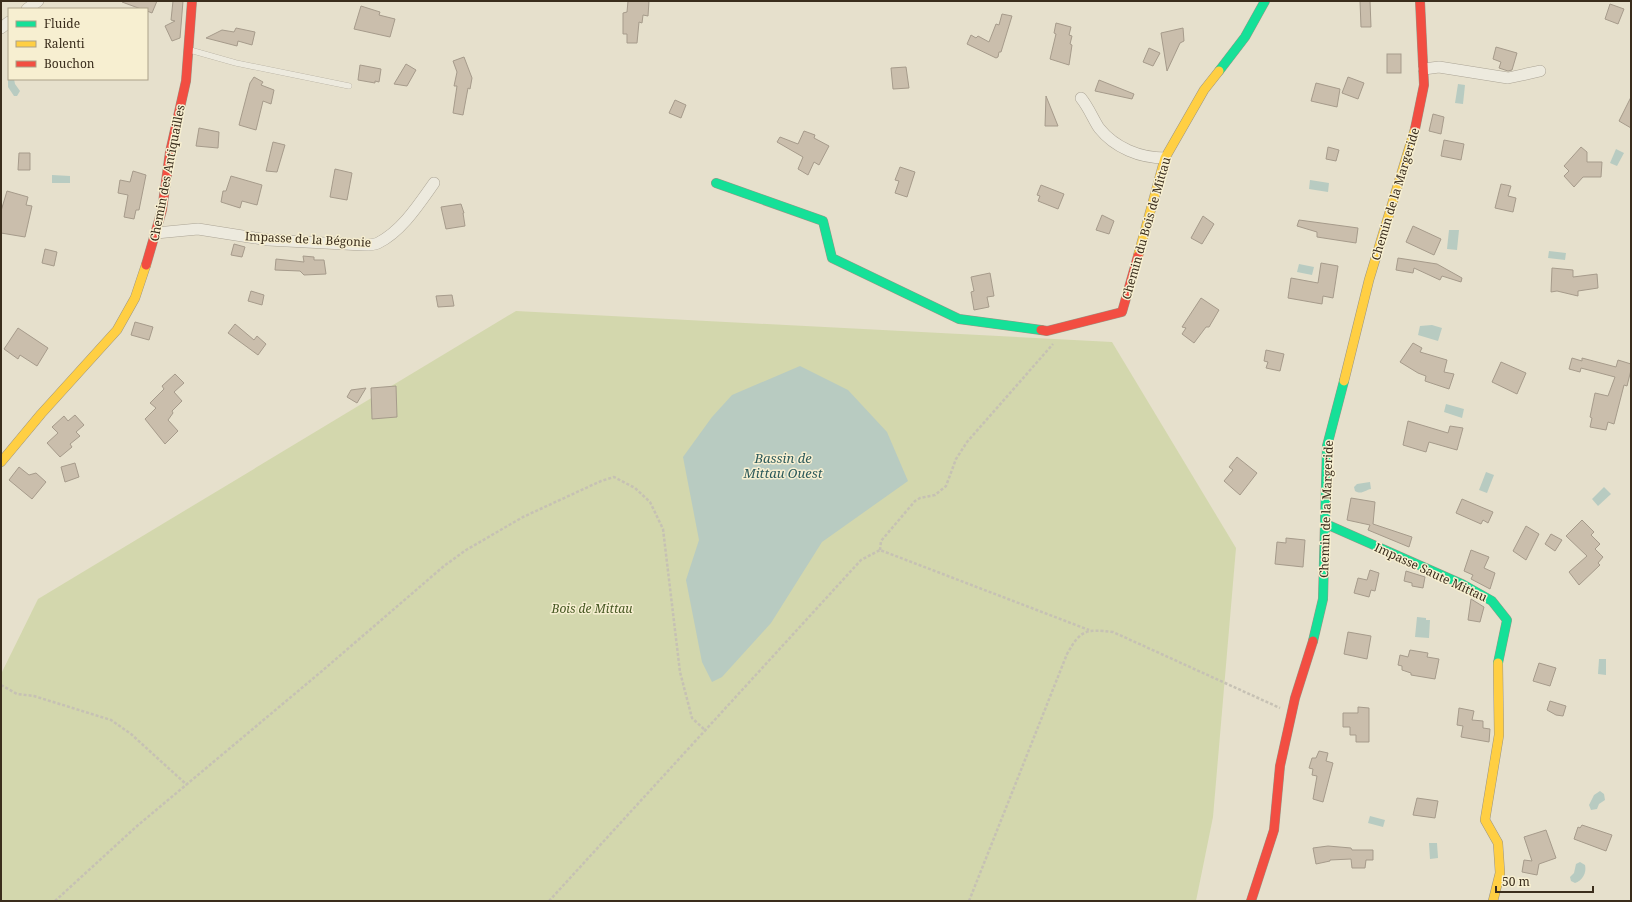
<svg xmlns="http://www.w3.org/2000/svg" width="1632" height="902" font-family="'Noto Serif',serif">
<rect width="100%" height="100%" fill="#e6e0cc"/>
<path fill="#d3d7ad" d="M516 311 1112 342 1236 548 1213 817 1196 901H1V674L38 599Z"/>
<g fill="#b8cbc1">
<path d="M14 79 15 84 20 91 17 96H14L8 87V80Z"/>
<path d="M1458 84 1465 85 1463 104 1455 103Z"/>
<path d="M1616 149 1624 153 1617 166 1610 163Z"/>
<path d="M52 175 70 176V183H52Z"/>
<path d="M1310 180 1329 183 1328 192 1309 189Z"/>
<path d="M1449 230H1459L1457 250 1447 249Z"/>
<path d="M1549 251 1566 253 1565 260 1548 258Z"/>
<path d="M1299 264 1314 267 1312 275 1297 272Z"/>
<path d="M1432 325 1442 328 1438 341 1418 335 1420 326Z"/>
<path d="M800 366 848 390 887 432 908 481 822 542 771 623 722 677 712 682 702 662 686 580 699 540 683 457 712 417 732 395Z"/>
<path d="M1446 404 1464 409 1462 418 1444 412Z"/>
<path d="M1486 472 1494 475 1487 493 1479 490Z"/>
<path d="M1370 482 1371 489C1365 490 1362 495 1355 491L1354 487 1357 484Z"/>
<path d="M1604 487 1611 494 1598 506 1592 499Z"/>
<path d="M1417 617 1426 618V620H1430L1429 638 1415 637Z"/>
<path d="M1599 659H1606V675L1598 674Z"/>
<path d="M1600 791 1604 794 1605 800 1599 804 1597 809 1591 810 1589 805 1594 795Z"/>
<path d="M1370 816 1385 820 1383 827 1368 823Z"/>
<path d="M1429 843H1437L1438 858 1430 859Z"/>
<path d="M1580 862 1585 865C1587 873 1582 881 1575 883L1571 881 1570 877 1574 873 1576 864Z"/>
</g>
<g fill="#cabeac" stroke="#a69b8b">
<path d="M123 1H157L152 13 147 11V9H141L122 2Z"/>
<path d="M173 1H183L180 38 172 41 165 26 175 21 171 20Z"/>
<path d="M628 1H649L648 16 643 15 642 23 639 22 637 43H627V34H623V13L627 12Z"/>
<path d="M1360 1H1370L1371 27H1361Z"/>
<path d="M1610 4 1624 9 1618 24 1605 19Z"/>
<path d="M361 6 380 12 379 15 395 19 390 37 354 29Z"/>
<path d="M1002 14 1012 16 1001 52H999L998 57 996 58 967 44 971 35 976 38 978 36 989 42 996 24 999 25Z"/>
<path d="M1056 23 1071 27 1069 35 1072 36 1070 44 1072 45 1069 65 1050 59 1056 34 1054 33Z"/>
<path d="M236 28 255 32 252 45 238 41 237 46 206 38 222 30 234 32Z"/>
<path d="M1183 28 1184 41 1180 43 1167 71 1161 33Z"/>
<path d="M1496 47 1517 53 1512 70 1508 71 1499 68 1501 62 1493 59Z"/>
<path d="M1149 48 1160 53 1153 66 1143 62Z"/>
<rect x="1387" y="54" width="14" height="19"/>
<path d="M464 57 472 78 470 89 468 88 463 115 453 113 457 86H454L457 72 453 61Z"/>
<path d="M406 64 416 70 407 86 394 84Z"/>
<path d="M360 65 381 69 379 82 375 81V83L358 80Z"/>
<path d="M906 67 909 88 893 89 891 68Z"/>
<path d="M254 77 263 82 261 85 274 90 271 104 263 101 256 130 239 125 250 83Z"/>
<path d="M1348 77 1364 83 1358 99 1342 93Z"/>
<path d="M1099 80 1134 94 1132 99 1095 91Z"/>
<path d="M1316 83 1340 89 1337 107 1311 101Z"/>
<path d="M1046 96 1058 126H1045Z"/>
<path d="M1631 97V128L1619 121Z"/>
<path d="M675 100 686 105 681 118 669 113Z"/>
<path d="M1433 114 1444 117 1441 134 1429 131Z"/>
<path d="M199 128 219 132 218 148 196 146Z"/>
<path d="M804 131 815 135 814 138 829 146 819 165 814 162 808 175 798 169 803 157 777 142 780 137 798 144Z"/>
<path d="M1444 140 1464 144 1461 160 1441 156Z"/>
<path d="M273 142 285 145 277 172 266 171Z"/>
<path d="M1328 147 1339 150 1336 161 1326 159Z"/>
<path d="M1581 147 1587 152V162H1602L1601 177H1583L1574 187 1564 176 1569 171 1564 166Z"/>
<path d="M19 153H30V170H18Z"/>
<path d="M900 167 915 172 907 197 895 193 899 181 895 180Z"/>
<path d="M335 169 352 173 347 200 330 197Z"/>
<path d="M133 171 146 175 139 210H136L134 219 124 217 128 195 118 193 120 180 130 182Z"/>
<path d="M231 176 262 185 257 205 242 201 240 208 221 202 223 191H226Z"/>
<path d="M1501 184 1511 186 1508 196 1516 198 1513 212 1495 208Z"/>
<path d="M1041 185 1064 194 1058 209 1038 201 1040 196 1037 195Z"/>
<path d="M7 191 28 197 26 205 32 206 25 237 1 233V211Z"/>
<path d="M461 204 464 213H463L465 226 446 229 441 207Z"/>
<path d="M1102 215 1114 221 1109 234 1096 230Z"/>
<path d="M1203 216 1214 224 1202 244 1191 238Z"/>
<path d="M1299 220 1358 228 1356 243 1317 237V232L1297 226Z"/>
<path d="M1413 226 1441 239 1434 255 1406 242Z"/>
<path d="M234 244 245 247 242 257 231 255Z"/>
<path d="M45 249 57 252 54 266 42 263Z"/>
<path d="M303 256 314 257V260H324L326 274 304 275 300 271 275 270 276 259 304 262Z"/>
<path d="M1398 258 1437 264 1462 278 1461 282 1442 276 1440 280 1414 268 1413 273 1396 270Z"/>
<path d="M1321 263 1338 266 1333 298 1323 296 1322 304 1288 298 1291 278 1318 283Z"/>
<path d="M1552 268 1573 270V277L1597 274 1598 288 1578 291V296L1557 291 1551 292Z"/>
<path d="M990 273 994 296 987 297 989 307 974 310 971 292 974 291 971 277Z"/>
<path d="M251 291 264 295 262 305 248 301Z"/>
<path d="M452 295 454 306 438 307 436 296Z"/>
<path d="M1201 298 1219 310 1209 327H1206L1194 343 1182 334 1186 328 1182 327Z"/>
<path d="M135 322 153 327 149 340 131 335Z"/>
<path d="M235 324 254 340 257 336 266 344 258 355 228 333Z"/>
<path d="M18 328 48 348 37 366 20 355 18 359 4 349Z"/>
<path d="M1413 343 1422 348 1420 352 1447 360 1444 372 1454 374 1449 389 1425 381 1426 376 1418 373 1400 362Z"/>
<path d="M1266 350 1284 354 1280 371 1266 368 1268 362 1264 361Z"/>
<path d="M1572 358 1582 361V358L1616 367 1618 360 1631 364V370L1627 386 1624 385 1614 424 1608 422 1606 430 1590 427 1592 418 1590 417 1595 393 1608 396 1615 377 1581 368 1580 372 1569 369Z"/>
<path d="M1501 362 1526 373 1517 394 1492 382Z"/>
<path d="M175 374 184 383 174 392 182 401 172 411 173 413 168 420 178 431 165 444 145 419 156 408 150 403 164 389 162 386Z"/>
<path d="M396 386 397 417 372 419 371 388Z"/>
<path d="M366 388 357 403 347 397 351 390Z"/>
<path d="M75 415 84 425 76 432 80 436 70 444 72 447 60 457 47 443 58 433 52 427 64 416 68 421Z"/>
<path d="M1408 421 1448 433 1450 426 1463 428 1457 450 1429 442 1426 452 1403 445Z"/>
<path d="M1237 457 1257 473 1240 495 1224 481 1233 470 1229 467Z"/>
<path d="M75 463 79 477 65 482 61 467Z"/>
<path d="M19 467 29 475 36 473 46 482 32 499 9 480Z"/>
<path d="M1351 498 1375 502 1373 524 1412 537 1409 547 1368 530 1370 525 1347 520Z"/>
<path d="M1462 499 1493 512 1488 523 1483 520 1481 524 1456 513Z"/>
<path d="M1582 520 1594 532 1591 535 1600 544 1595 549 1603 557 1598 563 1600 565 1579 585 1569 572 1587 556 1566 536Z"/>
<path d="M1526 526 1539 534 1526 560 1513 551Z"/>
<path d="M1551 534 1562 540 1555 551 1545 544Z"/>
<path d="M1286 538 1305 540 1303 567 1275 564 1277 542 1286 543Z"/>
<path d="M1471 550 1489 557 1484 568 1495 573 1490 589 1471 579 1473 575 1464 571Z"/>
<path d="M1370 570 1379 573 1375 591 1371 590 1369 597 1354 593 1358 578 1367 580Z"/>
<path d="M1406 571 1425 577 1423 588 1412 586V583L1404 581Z"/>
<path d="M1471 599 1484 607 1480 622 1468 620Z"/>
<path d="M1348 632 1371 636 1367 659 1344 654Z"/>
<path d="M1410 650 1428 653 1427 657 1439 659 1435 679 1411 675V673L1402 670V666L1398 665 1400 655 1408 657Z"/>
<path d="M1539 663 1556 668 1550 686 1533 681Z"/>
<path d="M1550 701 1566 706 1563 716 1556 715 1547 710Z"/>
<path d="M1358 707 1369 708V742H1356V735H1350V727H1343V713H1358Z"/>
<path d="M1459 708 1474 711 1472 720 1483 721V728L1490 729 1489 742 1461 737 1463 726 1457 725Z"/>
<path d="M1319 751 1328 753 1326 761 1333 763 1323 802 1313 799 1317 776 1312 775 1313 769 1309 768 1312 758H1316Z"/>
<path d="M1417 798 1438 801 1435 818 1413 815Z"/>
<path d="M1582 825 1612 835 1606 851 1574 839 1578 827 1580 828Z"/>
<path d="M1546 830 1556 858 1539 864 1537 875 1522 872 1524 860 1532 861 1524 837Z"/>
<path d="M1328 846 1351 848 1352 850H1373V860H1366L1365 868H1352L1351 859 1330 860V861L1316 864 1313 848Z"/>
</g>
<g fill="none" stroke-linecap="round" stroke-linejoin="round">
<defs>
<path id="lane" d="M190 50 236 63 349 86"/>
<g id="street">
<path d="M27 9 38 1"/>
<path d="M1 28 9 22"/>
<path d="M1424 69 1439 67 1508 78 1540 71"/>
<path d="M1081 98C1089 108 1093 119 1099 128 1115 148 1140 158 1165 158"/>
<path d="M156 233 198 229 268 240 363 245C367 245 374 245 378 243 402 231 419 204 434 183"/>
</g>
<g id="fast">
<path d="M1219 71 1245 37 1265 1"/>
<path d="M716 183 823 221 832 258 959 319 1041 330"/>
<path d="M1326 524 1462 584 1492 601 1507 620 1498 663"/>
<path d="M1313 641 1323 599 1327 446 1344 381"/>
</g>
<g id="slow">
<path d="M1138 256 1165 158 1204 90 1219 71"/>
<path d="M1344 381 1369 280 1415 129"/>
<path d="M1 462 41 414 117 330 135 298 146 265"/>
<path d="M1493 901 1500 873 1498 843 1485 820 1499 735 1498 663"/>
</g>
<g id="jam">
<path d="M1415 129 1424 85 1420 1"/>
<path d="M146 265 162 210 170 152 186 81 192 1"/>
<path d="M1041 330 1047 331 1122 312 1138 256"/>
<path d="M1251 901 1274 830 1280 766 1295 698 1313 641"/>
</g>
</defs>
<use href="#lane" stroke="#aba495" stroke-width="6"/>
<use href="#street" stroke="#aba495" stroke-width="12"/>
<use href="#fast" stroke="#9a9485" stroke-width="10"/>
<use href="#slow" stroke="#9a9485" stroke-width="10"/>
<use href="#jam" stroke="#9a9485" stroke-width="10"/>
<g stroke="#c6c1b4" stroke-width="2.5" stroke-dasharray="3 2" stroke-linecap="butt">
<path d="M880 550 881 541 915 501 920 498 935 495 946 486 956 459 967 442 1053 344"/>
<path d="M1 685 17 694 34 696 111 720 131 734 187 785"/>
<path d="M55 901 137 826 322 671 444 566 466 550 523 517 601 481 614 477 635 488 650 502 663 529 680 672 692 718 706 731"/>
<path d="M549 901 861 560 880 550 1089 630"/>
<path d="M969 901 1067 654C1081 629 1086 629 1113 632L1280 708"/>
</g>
<use href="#lane" stroke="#edeade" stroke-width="5.5"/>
<use href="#street" stroke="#edeade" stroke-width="11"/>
<use href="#fast" stroke="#16e098" stroke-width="9"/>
<use href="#slow" stroke="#ffcf43" stroke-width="9"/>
<use href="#jam" stroke="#f24e42" stroke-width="9"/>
</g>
<g text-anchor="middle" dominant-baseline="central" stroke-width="3" stroke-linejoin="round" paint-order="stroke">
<g font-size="12" fill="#3a2d1c" stroke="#f7efd1">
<text transform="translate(167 173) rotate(-79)">Chemin des Antiquailles</text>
<text transform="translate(1395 194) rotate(-73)">Chemin de la Margeride</text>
<text transform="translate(1146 228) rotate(-74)">Chemin du Bois de Mittau</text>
<text transform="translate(308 239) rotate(3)">Impasse de la Bégonie</text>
<text transform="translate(1326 509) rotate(-88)">Chemin de la Margeride</text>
<text transform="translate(1431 572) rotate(25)">Impasse Saute Mittau</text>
</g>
<g font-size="12" font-style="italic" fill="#455722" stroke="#f7efd1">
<text x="592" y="608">Bois de Mittau</text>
</g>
<g font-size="13" font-style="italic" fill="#2b595a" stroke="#f7efd1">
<text x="783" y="458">Bassin de<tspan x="783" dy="15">Mittau Ouest</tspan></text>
</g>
</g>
<rect width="1632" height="902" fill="none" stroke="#3a2d1c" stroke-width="4"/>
<rect x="8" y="8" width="140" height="72" fill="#f7efd1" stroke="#aba189"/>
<rect x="16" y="21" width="20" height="6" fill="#16e098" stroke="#aba189"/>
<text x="44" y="28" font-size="12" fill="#3a2d1c">Fluide</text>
<rect x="16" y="41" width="20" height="6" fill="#ffcf43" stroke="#aba189"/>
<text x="44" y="48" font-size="12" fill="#3a2d1c">Ralenti</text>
<rect x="16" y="61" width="20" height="6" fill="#f24e42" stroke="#aba189"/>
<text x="44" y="68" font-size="12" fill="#3a2d1c">Bouchon</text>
<path d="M1496 886v6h97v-6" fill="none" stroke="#3a2d1c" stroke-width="2"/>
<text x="1502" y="886" font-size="12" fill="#3a2d1c" stroke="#f7efd1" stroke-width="3" paint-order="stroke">50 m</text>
</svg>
